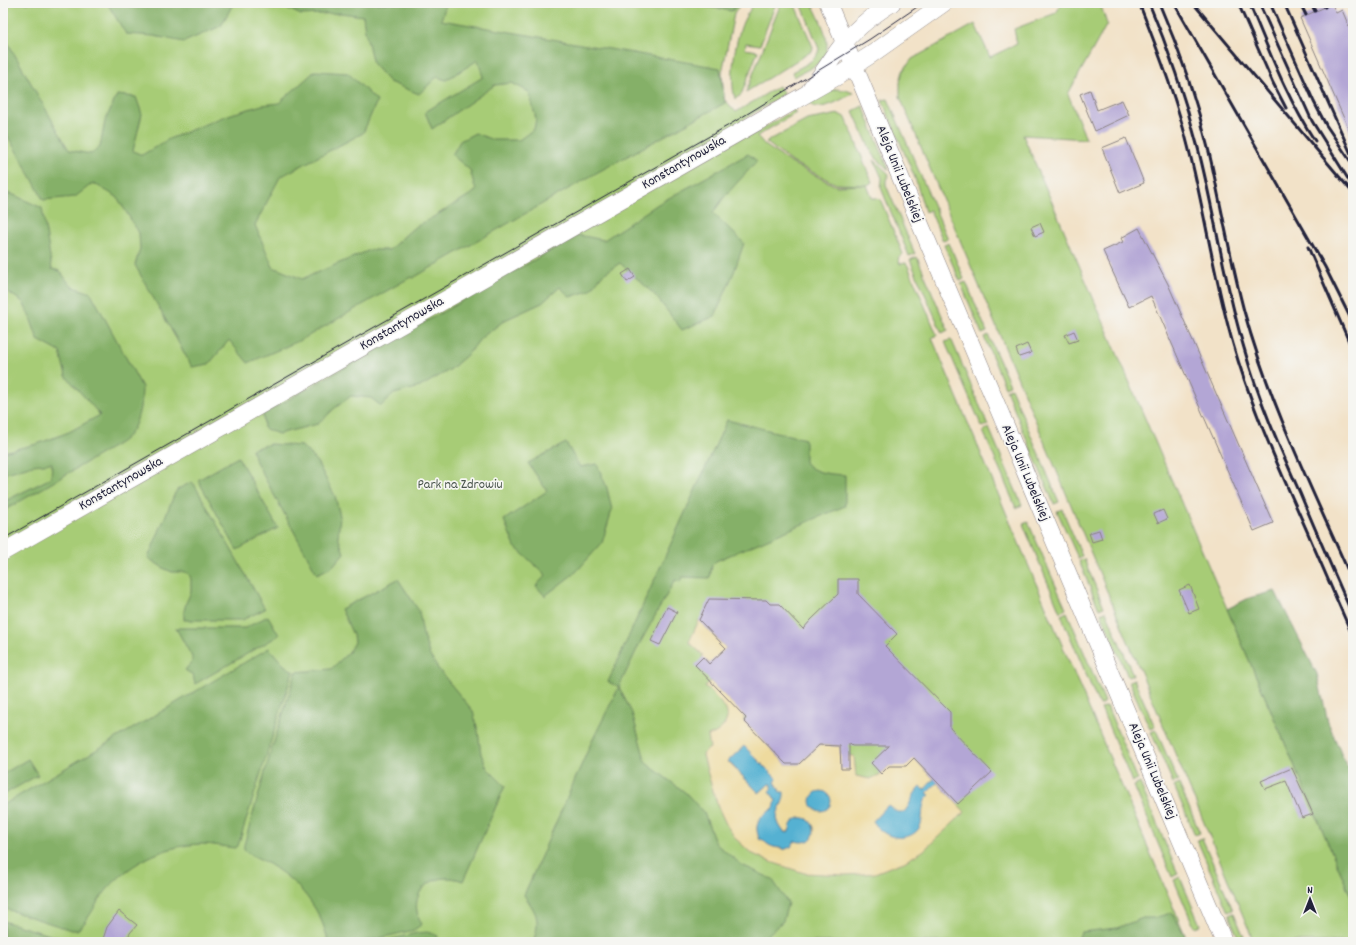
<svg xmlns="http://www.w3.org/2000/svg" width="1356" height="945" font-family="Dekko,sans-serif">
<rect width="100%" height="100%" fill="#f6f6f2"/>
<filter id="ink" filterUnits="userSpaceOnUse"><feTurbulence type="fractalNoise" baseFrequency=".025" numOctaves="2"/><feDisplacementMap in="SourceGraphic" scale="8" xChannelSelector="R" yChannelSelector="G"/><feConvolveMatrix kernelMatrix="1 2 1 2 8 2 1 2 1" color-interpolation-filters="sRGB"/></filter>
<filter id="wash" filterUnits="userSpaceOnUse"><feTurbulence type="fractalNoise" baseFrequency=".012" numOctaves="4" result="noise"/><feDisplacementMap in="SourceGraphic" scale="16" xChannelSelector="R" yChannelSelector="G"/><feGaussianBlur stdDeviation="0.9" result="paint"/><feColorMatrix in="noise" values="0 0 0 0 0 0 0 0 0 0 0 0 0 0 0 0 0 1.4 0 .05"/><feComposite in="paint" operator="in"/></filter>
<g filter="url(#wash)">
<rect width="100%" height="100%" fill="#f2e2c8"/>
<g fill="#a7cc76" stroke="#647758">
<path d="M3 3H741L734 14 722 73 724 99 736 112 779 86 784 94 743 120 755 133 794 110 796 113 757 136 765 145 789 162 836 186 867 185 872 198H878L881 201 903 254 898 258 900 264 906 263 908 266 937 335 932 338 1188 942H3Z"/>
<path d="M754 3H776L760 45 746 43 745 49 758 51 741 95 735 99C729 78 735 41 743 22 746 15 751 9 754 3Z"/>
<path d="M781 3H794L813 47 812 51 746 92Z"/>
<path d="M801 3H812C819 19 836 46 821 61 814 68 802 72 794 77L792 72C802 66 817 61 819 49Z"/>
<path d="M1062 3H1100L1107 24 1068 94 1086 139 1023 135 1353 901V942H1254L900 97V82L903 71 912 59 975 24 990 57 1017 44 1014 29 1056 13Z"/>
<path d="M836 89 846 90 853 93C843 99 817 115 808 102L829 91Z"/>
<path d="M888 99 948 239 943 241 930 210 925 212 915 178 882 100Z"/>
<path d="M863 106 889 170 876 158 871 151 853 111Z"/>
<path d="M839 114 846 118 872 182 868 185 836 184 790 161 766 142 807 120Z"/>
<path d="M874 160 889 174 886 180V185L915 254 909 256 881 188 882 178Z"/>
<path d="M949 243 964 279 960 281 944 245Z"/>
<path d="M917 257 948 330 942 333 910 260Z"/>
<path d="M966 282 987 332 982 334 961 284Z"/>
<path d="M988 335 1010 385 1005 387 984 337Z"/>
<path d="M950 340 952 341 988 425 982 427 945 342Z"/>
<path d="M1011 388 1059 502 1054 504 1006 390Z"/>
<path d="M989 428 1022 505 1016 508 983 431Z"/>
<path d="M1062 509 1082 556 1078 558 1057 511Z"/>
<path d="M1028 522 1066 609 1060 612 1023 524Z"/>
<path d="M1084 559 1104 607 1099 609 1079 561Z"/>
<path d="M1106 611 1133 675 1128 677 1101 613Z"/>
<path d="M1067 612 1105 702 1099 705 1061 615Z"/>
<path d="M1134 679 1155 727 1150 729 1129 681Z"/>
<path d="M1107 706 1138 780 1132 782 1101 708Z"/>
<path d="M1156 730 1178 781 1173 783 1151 732Z"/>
<path d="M1140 783 1178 874 1172 877 1134 786Z"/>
<path d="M1179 784 1200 833 1195 835 1174 786Z"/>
<path d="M1202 838 1233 910 1228 912 1197 840Z"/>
<path d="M1180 877 1200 925 1194 927 1174 880Z"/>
<path d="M1234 913 1246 942H1240L1229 915Z"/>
</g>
<g fill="#85b067" stroke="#546951">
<path d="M107 3H231L232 6 221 26 184 42 154 36 126 34Z"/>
<path d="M275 3H444L445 8 441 20 720 68 725 103 598 172 413 278 411 277 301 340 248 363 229 340 209 364 192 367 135 265 140 249 139 233 117 197 93 183 75 197 43 200 33 180 3 128V34L69 150 91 154 100 147 105 121 117 95 136 97 142 114 133 151 142 155 169 139 225 116 262 105 279 103 315 71 348 73 377 101 363 133 280 177 255 225 273 267 302 279 370 250H389L412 229 435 216 476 191 470 170 452 155 460 141 475 133 493 140H519L534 129 536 119 529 92 512 83 495 85 432 129 425 112 483 77 478 60 446 80 437 77 419 94 389 82 373 64 365 31 363 16 341 13 301 15Z"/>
<path d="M683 3H739L732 11Z"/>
<path d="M748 154 757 161 725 196 713 213 744 243 734 272 715 316 682 330 655 295 620 263 602 275 591 290 570 297 560 287 542 303 505 320 481 338 469 353 451 369 420 387 394 394 381 406 371 398 351 396 335 408 318 424 278 434 264 428 263 414 578 235 604 240 658 204Z"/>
<path d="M3 192 14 195 42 208 52 269 60 271 71 286 91 293 142 387C142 400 139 418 133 429 126 442 111 447 99 455 67 474 35 493 3 511V502L51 478 52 463 33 465 3 474V452L37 444 69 432 100 415 66 376 60 352 38 340 31 320 23 302 3 289Z"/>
<path d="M727 420 805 439V462C813 474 832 474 845 475V506L716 561 712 565 710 578 682 577 680 582 675 580 640 643 619 687 632 713 646 763 686 793 704 813 716 844 742 865 772 879 788 903 783 921 760 942H533C541 919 537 914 524 895L591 743 619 687 608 682Z"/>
<path d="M566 443 580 467 597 464 607 488 612 510 602 543 576 572 545 596 536 586 546 575 515 547 504 520 547 491 528 463Z"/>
<path d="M270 444 302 446 317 462 335 496 340 516 338 537 344 553 332 567 317 574 254 458 252 449Z"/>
<path d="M238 457 278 528 237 550 198 480Z"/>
<path d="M192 482 194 484 265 609 242 620H184V611L186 603 191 592V579L189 574 185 572H172L165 569 148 558 175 493 178 489Z"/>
<path d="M398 579 419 611 423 635 430 656 439 670 473 711 478 731 481 754 487 768 505 786 463 881C433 869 404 894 422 924L414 930 410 931 363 942H328C323 913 302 886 278 870 268 862 257 858 246 852L244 849V845L271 751 296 672 331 669 349 652 354 642 353 635 341 609Z"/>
<path d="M1275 591 1317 674 1328 722 1346 765 1353 773V901L1227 609 1249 598Z"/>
<path d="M268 616 279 635 278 636 195 684 193 675 185 670 192 662V657L176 628H245Z"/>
<path d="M269 648 284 665 293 671 238 846 235 848C224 847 213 844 202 844 163 845 125 865 102 896 95 905 85 926 77 930H71L3 908V805Z"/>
<path d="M28 759 38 775 3 795V774Z"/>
<path d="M1172 913 1189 942H1077L1081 932 1117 928 1143 918H1153Z"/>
<path d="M3 921 73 942H3Z"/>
<path d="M429 932 438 936 436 942H380L417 933Z"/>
</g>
<g fill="#eeda9e" stroke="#887e6c" fill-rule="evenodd">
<path d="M699 620 726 648 718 656 715 669 702 657 703 655 689 642Z"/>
<path d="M710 681 744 715V721L786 764H799L819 745 840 746 841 755 854 756 856 776 870 779 881 774 891 764 914 758 965 812 923 851 904 862 890 867 875 873 864 874 845 875 804 873 768 861 751 853 736 839 727 826 718 807 708 774 703 755 705 751 710 748 708 736C719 733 731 722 726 710 724 705 709 691 705 686ZM744 746 777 779 775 782C784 793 778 802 777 815 777 822 780 827 784 832H788L797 819 800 818 808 819 814 827V831C808 835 799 838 794 842 790 846 789 848 783 850V848C774 848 768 846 762 838L760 840C752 823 761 816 774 808L776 800 772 795 773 787 772 784H769L759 793 728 762Z"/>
</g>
<g fill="#54b1d2" stroke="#3b6a86">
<path d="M744 746 777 779 775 782 780 792H784C785 809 768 813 784 832L788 833C791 829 790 823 795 820 815 808 825 849 795 841L791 847 783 850V848C774 848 768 846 762 839L760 840C752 823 761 816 774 808L776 800 769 791 772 788V784H769L759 793 728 761Z"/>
<path d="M934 779 938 782 927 793 930 795C920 802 924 814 921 824 916 839 895 841 883 832 879 830 876 825 873 821L888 805 897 812H904C911 805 912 794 920 787L924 790Z"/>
<circle cx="821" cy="801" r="10"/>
</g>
<g id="blocks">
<g fill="#b3a6d5">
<path d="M1332 4 1336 13 1342 10 1353 36V139L1300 18Z"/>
<path d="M1090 90 1097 110 1122 100 1129 115 1095 131 1080 94Z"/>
<path d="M1126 138 1144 183 1120 193 1102 148Z"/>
<path d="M1040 223 1044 232 1035 236 1031 227Z"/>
<path d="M1139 228 1168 284 1273 523 1254 531 1151 296 1129 307 1103 251 1123 242 1121 238Z"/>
<path d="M630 269 635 277 627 282 622 274Z"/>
<path d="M1074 331 1078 340 1069 343 1065 335Z"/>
<path d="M1027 344 1031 353 1019 357 1016 349Z"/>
<path d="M1163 510 1167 519 1158 523 1154 514Z"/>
<path d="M1099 530 1102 539 1092 542 1089 533Z"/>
<path d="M838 579H858V594L897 634 885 646 950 712V728L992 772 958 804 914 758 906 766H889L881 774 871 763 889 746H852L849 743V769H841L840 746 819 745 799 764H786L744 721 746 718 695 665 703 657 709 664 726 648 699 620 709 599 766 600 770 604H779L803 629 811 620 838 594Z"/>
<path d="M1190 585 1199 609 1189 613 1179 590Z"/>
<path d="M667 607 677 612 660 645 651 641Z"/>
<path d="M1292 768 1313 814 1302 818 1286 781 1265 789 1261 781Z"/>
<path d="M119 911 137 925 130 933 126 942H102L107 927Z"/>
</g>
</g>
</g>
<g filter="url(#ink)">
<use href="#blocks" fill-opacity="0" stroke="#8a8282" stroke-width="1"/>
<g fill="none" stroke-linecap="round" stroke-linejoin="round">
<defs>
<g id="secondary">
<path d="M828 3 905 188 1224 942"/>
<path d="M811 88C822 75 830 61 840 48 854 29 873 15 892 3"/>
<path d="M3 552 838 76 872 54 944 3"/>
</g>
</defs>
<use href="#secondary" stroke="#8a8282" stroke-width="18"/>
<use href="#secondary" stroke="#fff" stroke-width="17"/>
<path stroke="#22223b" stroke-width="1" d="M3 539 729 125 870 39 923 3"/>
<g stroke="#22223b" stroke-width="3">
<path d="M1139 3C1158 50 1176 97 1188 146 1205 212 1214 279 1233 344 1248 396 1269 445 1291 495 1312 542 1332 589 1353 637"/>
<path d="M1149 3C1169 50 1185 98 1198 148 1215 214 1224 282 1244 348 1258 398 1279 446 1300 493 1317 534 1335 575 1353 616"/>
<path d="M1159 3C1180 51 1197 101 1209 152 1221 205 1230 258 1244 311 1270 405 1314 493 1353 582"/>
<path d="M1174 3 1325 267 1353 323"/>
<path d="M1193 3 1353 193"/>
<path d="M1238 3 1273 83 1286 108"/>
<path d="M1249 3C1269 50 1287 99 1315 141"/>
<path d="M1259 3 1312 121 1350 182"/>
<path d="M1270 3 1314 102 1326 125 1353 165"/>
<path d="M1284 3 1351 154"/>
<path d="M1300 3 1306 15"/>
<path d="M1311 3 1315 11"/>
<path d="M1323 3 1325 7"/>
<path d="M1308 247 1353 351"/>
</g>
</g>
</g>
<g text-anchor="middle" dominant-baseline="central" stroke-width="3.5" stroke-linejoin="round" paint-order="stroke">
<g font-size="14" fill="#22223b" stroke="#f6f6f2">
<text transform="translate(684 163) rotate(-30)">Konstantynowska</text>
<text transform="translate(899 174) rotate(68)">Aleja Unii Lubelskiej</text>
<text transform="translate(402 324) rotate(-30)">Konstantynowska</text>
<text transform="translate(1025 473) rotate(67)">Aleja Unii Lubelskiej</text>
<text transform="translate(121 484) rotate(-30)">Konstantynowska</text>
<text transform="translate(1152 771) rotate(67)">Aleja Unii Lubelskiej</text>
</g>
<g font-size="14" fill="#4a554d" stroke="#f6f6f2">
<text x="460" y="485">Park na Zdrowiu</text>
</g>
</g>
<rect width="1356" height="945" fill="none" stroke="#f6f6f2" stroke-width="16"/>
<g transform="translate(1310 899)" stroke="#f6f6f2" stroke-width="3" paint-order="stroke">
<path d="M0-3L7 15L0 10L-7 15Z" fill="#22223b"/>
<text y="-6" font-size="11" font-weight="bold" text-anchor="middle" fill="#22223b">N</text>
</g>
</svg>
